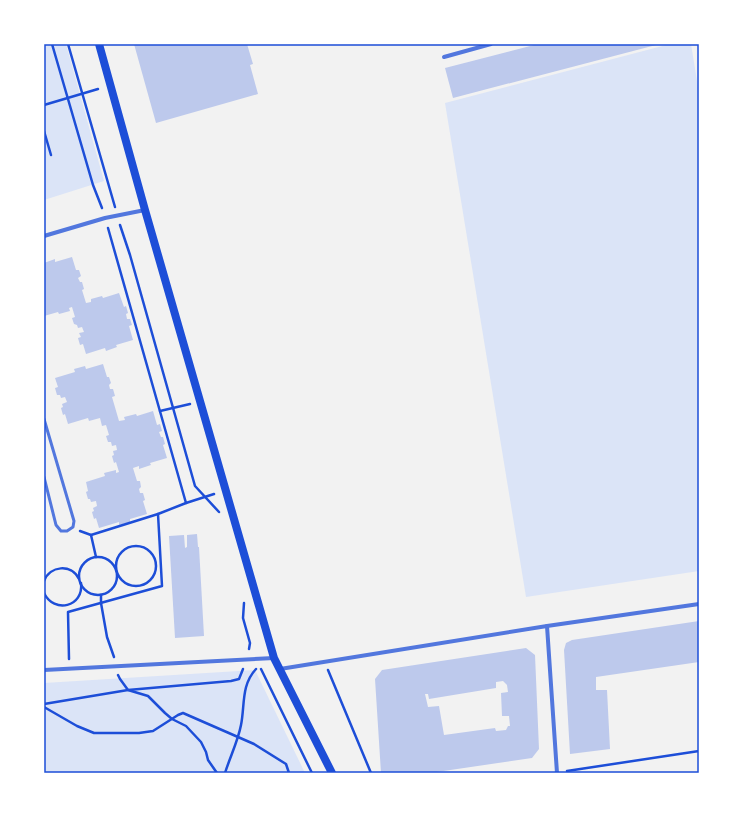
<svg xmlns="http://www.w3.org/2000/svg" width="743" height="817" font-family="'Archivo Narrow',sans-serif">
<rect width="100%" height="100%" fill="#f2f2f2"/>
<g fill="#dbe4f7">
<path d="M44 44H66L104 181 44 200Z"/>
<path d="M670 44H691L699 93V571L526 597 445 103Z"/>
<path d="M255 670 305 773H44V683Z"/>
</g>
<g fill="#bdc9ec" fill-rule="evenodd">
<path d="M134 44H247L253 64 250 65 258 94 156 123Z"/>
<path d="M538 44H656V45L453 98 445 68Z"/>
<path d="M72 257 76 270H79L81 276 78 278 80 282H82L84 289 82 290 86 303 91 302V299L102 296 103 298 119 293 124 307 126 306 128 313 126 314 127 319H130L132 325 129 326 133 340 116 345 117 347 106 351 105 348 86 354 83 344 80 345 78 338 81 337 79 333 84 332 82 327 78 328 77 325 74 324 72 318 75 317 72 307 69 308 70 311 59 314 58 312 44 316V263L55 259V262Z"/>
<path d="M103 364 107 377H109L111 383 109 385 110 389H113L115 396 112 397 119 421 125 420 124 417 136 414 137 416 153 411 157 425 160 424 162 431 159 432 161 437H163L165 444 163 445 167 458 150 463 151 465 139 469V466L133 468 137 481H140L141 487 139 489 140 493H143L145 500 143 501 147 514 130 519V522L119 525V522L99 528 96 518 94 519 92 512 94 511 93 508 97 506 96 501 91 502 90 499H88L86 492 88 491 86 482 105 476 104 473 116 470V473L119 472 116 462 114 463 112 456 114 455 113 451 117 450 116 445 112 446 111 442H108L106 436 109 435 106 425 102 426 100 418 89 421 88 418 68 424 65 414 63 415 61 408 63 407 62 404 67 402 65 397 61 398 60 395H57L55 388 58 387 55 378 75 372 74 369 85 366 86 369Z"/>
<path d="M197 534 198 547H199L204 636 175 638 169 536 184 535 185 548 187 547V535Z"/>
<path d="M699 621V662L596 677V690H607L610 749 570 754 564 650 566 643 572 640Z"/>
<path d="M526 648 535 655 539 749 532 758 430 773H381L375 679 382 670ZM503 681 507 685 508 692 501 693 502 716H509L510 726H508L506 730 496 731 495 728 444 735 439 706 428 707 425 694H428L429 699 496 688V682Z"/>
</g>
<g fill="none" stroke-linecap="round" stroke-linejoin="round">
<g stroke="#1d4ed8" stroke-width="2.5">
<path d="M52 44 93 185 102 208"/>
<path d="M68 44 115 207"/>
<path d="M44 105 98 89"/>
<path d="M44 131 51 155"/>
<path d="M120 225 130 255 195 486 219 512"/>
<path d="M108 228 186 503 214 494"/>
<path d="M160 411 190 404"/>
<path d="M80 531 91 535 158 514"/>
<path d="M91 535 96 557"/>
<circle cx="136" cy="566" r="20"/>
<circle cx="98" cy="576" r="19"/>
<path d="M44 581C50 566 71 563 79 579"/>
<path d="M44 593C54 614 84 607 81 583"/>
<path d="M101 595V603L107 637 114 657"/>
<path d="M244 603 243 618 250 643 249 649"/>
<path d="M69 659 68 612 162 586 158 514 186 503"/>
<path d="M261 669 312 773"/>
<path d="M328 670 371 773"/>
<path d="M118 675 120 679 128 690 148 696 165 713 172 719 186 726 201 742 206 752 208 760 217 773"/>
<path d="M44 704 128 690 231 681 239 679 243 669"/>
<path d="M44 707 77 726 94 733H139L153 731 178 715 183 713 254 744 286 764 289 773"/>
<path d="M567 771 699 751"/>
<path d="M225 773C230 757 238 741 241 725 245 705 241 685 256 669"/>
</g>
<path stroke="#5277de" stroke-width="3" d="M44 419 74 521 73 527 67 531H61L56 525 44 477"/>
<g stroke="#5277de" stroke-width="4">
<path d="M444 57 491 44"/>
<path d="M44 236 105 218 145 210"/>
<path d="M547 626 557 773"/>
<path d="M280 669 547 626 699 604"/>
<path d="M44 670 274 658"/>
</g>
<path stroke="#1d4ed8" stroke-width="8" d="M99 44 145 210 274 658 332 773"/>
</g>
<rect width="743" height="817" fill="none" stroke="#ffffff" stroke-width="90"/>
<rect x="45" y="45" width="653" height="727" fill="none" stroke="#1d4ed8" stroke-width="1.5"/>
</svg>
